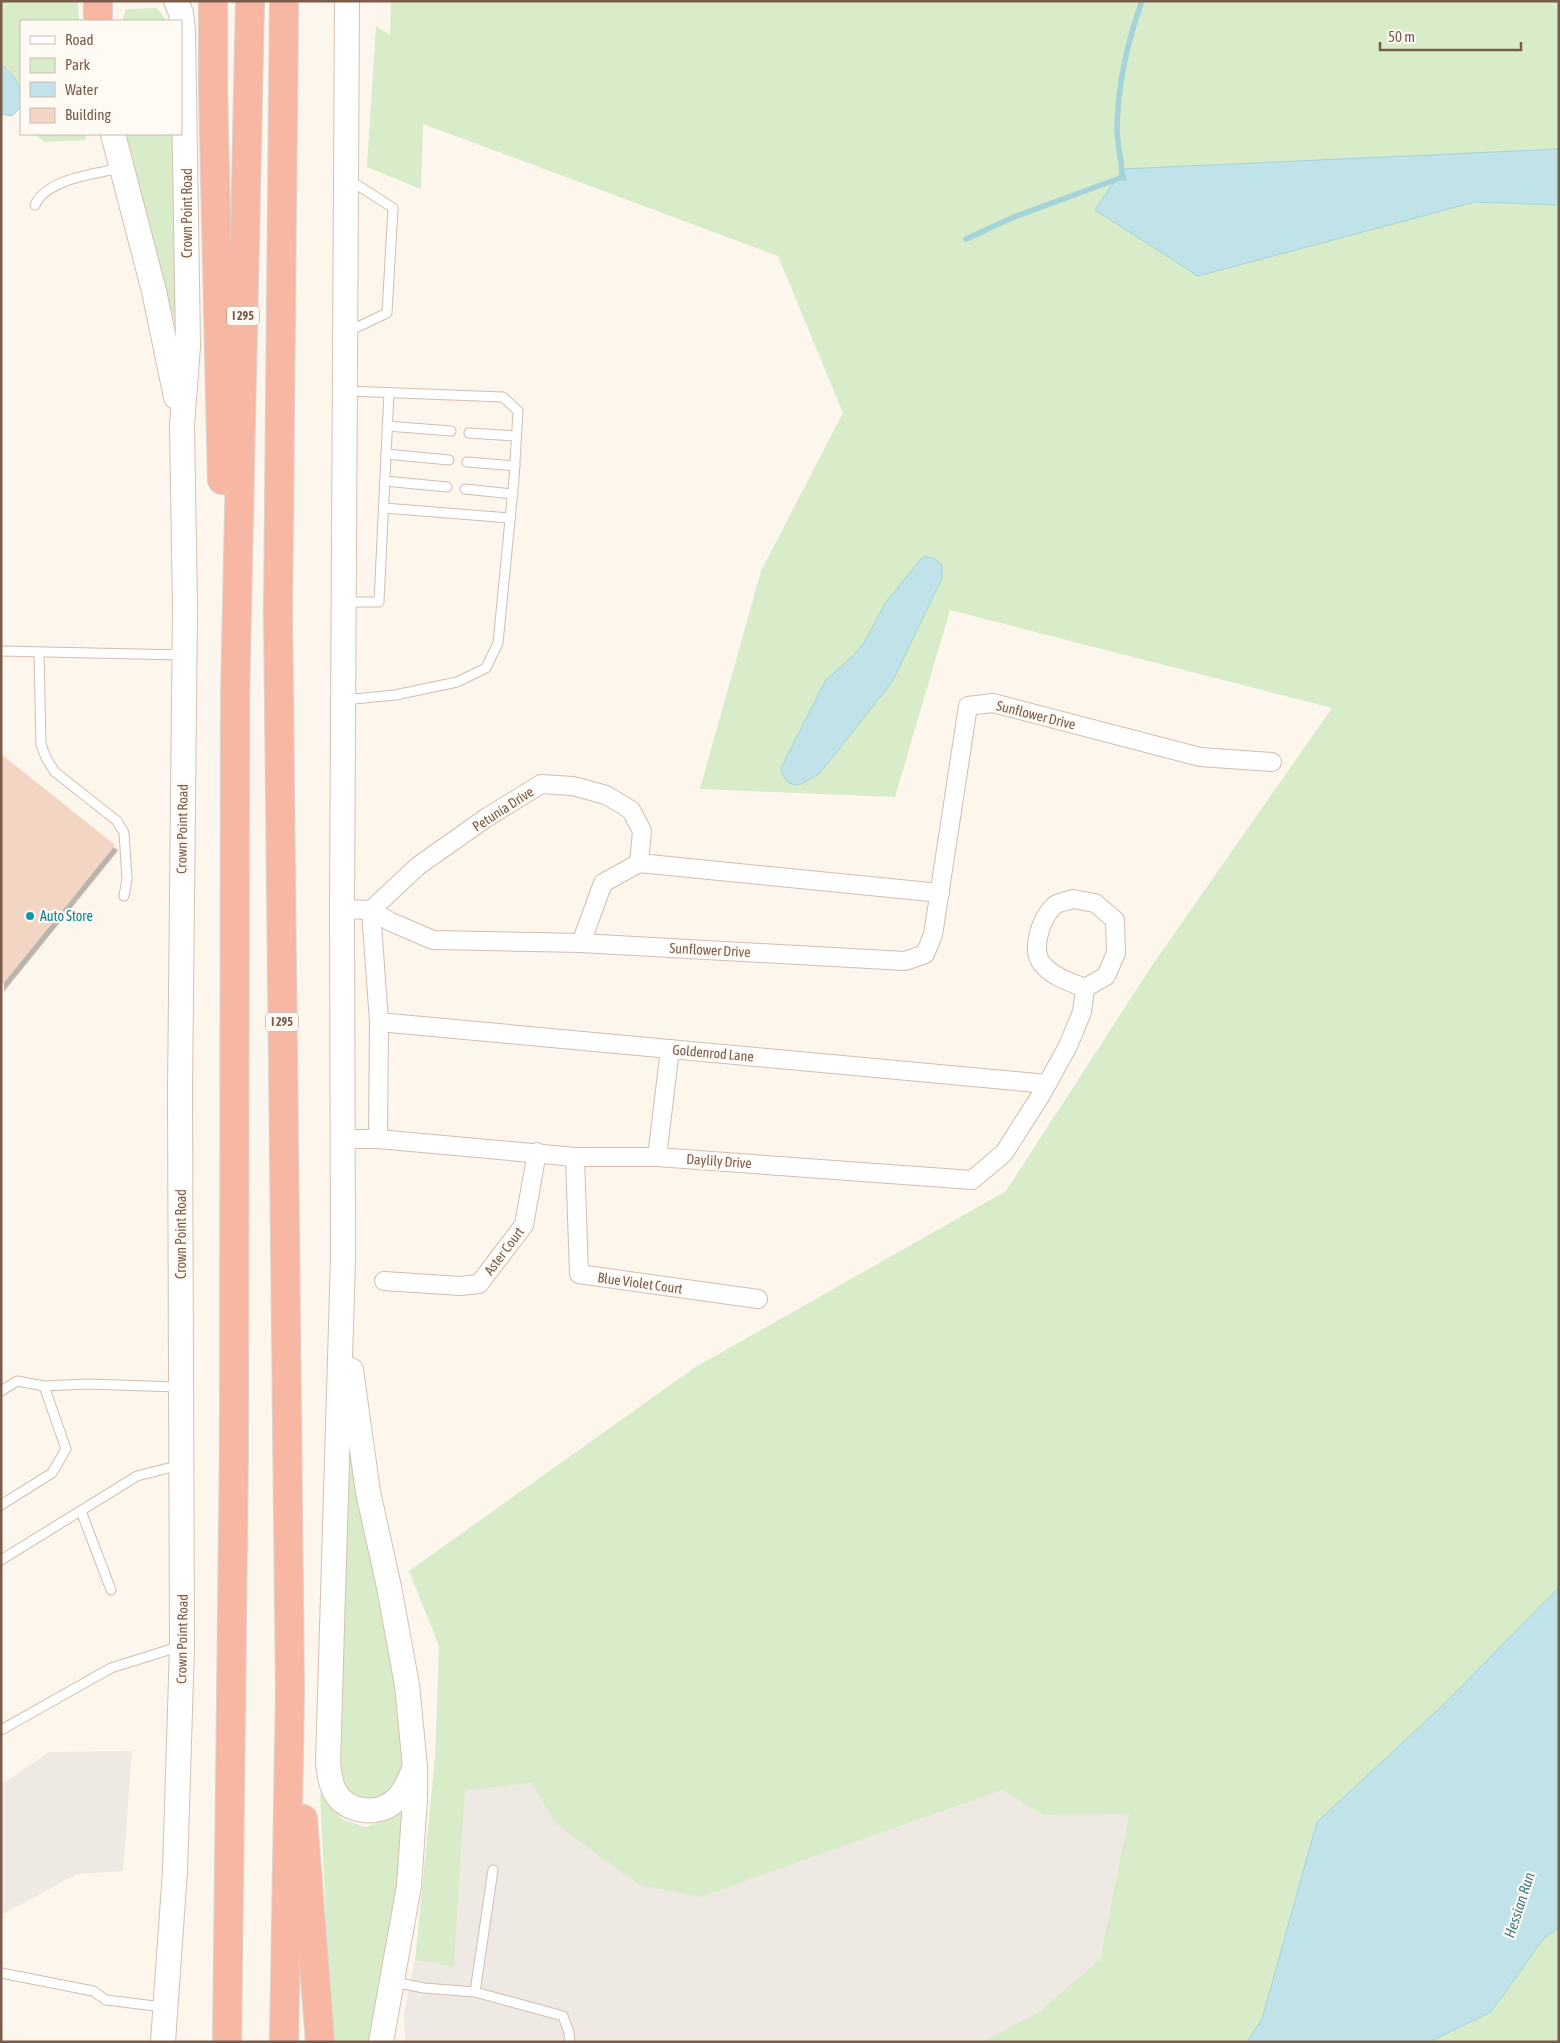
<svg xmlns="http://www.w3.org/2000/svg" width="1560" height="2043" font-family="'Asap Condensed',sans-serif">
<defs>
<filter id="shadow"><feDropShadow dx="3" dy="5.5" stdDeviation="0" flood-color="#0004"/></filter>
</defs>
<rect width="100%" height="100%" fill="#fdf6ec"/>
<g fill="#efe9e4">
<path d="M132 1751 123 1871 77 1874 1 1915V1785L49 1752Z"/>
<path d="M531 1783 555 1823 701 1897 1002 1790 1043 1815 1129 1814 1100 1959 1039 2012 982 2042H405L404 2014 415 1960 454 1967 465 1791Z"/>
</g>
<g fill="#d8ecc9">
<path d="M1 1H78L79 21H21V93L9 71 1 65Z"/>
<path d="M391 1H1559V149L1123 169 1198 276 1475 202 1559 205V1587L1443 1705 1262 2019 1247 2042H982L1039 2012 1100 1959 1129 1814 1043 1815 1002 1790 701 1897 639 1885 555 1823 531 1783 465 1791 454 1967 415 1960 435 1758 439 1646 409 1571 694 1368 1006 1191 1153 964 1332 708 950 610 895 797 700 789 761 571 843 413 778 256 423 124 421 189 367 167 376 26 390 35Z"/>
<path d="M157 8 167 21H122L126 9Z"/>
<path d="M34 134H86V140L45 142Z"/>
<path d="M124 134H175L177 331 125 144Z"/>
<path d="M351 1453 384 1601 402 1722V1770L392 1792 365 1799 346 1789 338 1752 345 1468Z"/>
<path d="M320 1793 343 1820 366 1827 407 1811 373 2042H332Z"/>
<path d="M1559 1928V2042H1429L1491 2012 1544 1938Z"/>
</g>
<g fill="#bfe3e8" stroke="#a5d3da">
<path d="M1 65C16 75 23 89 21 107L12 116 1 114Z"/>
<path d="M1559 149V205L1475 202 1198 276 1095 210 1123 169Z"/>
<path d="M925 556 935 559 942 565V578L892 682 832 758 819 774 801 784 795 785 789 783 782 774 781 768 825 681 853 656 864 643 886 602 921 559Z"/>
<path d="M1559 1587V1928L1544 1938 1491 2012 1429 2042H1247L1262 2019 1317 1822 1443 1705Z"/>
</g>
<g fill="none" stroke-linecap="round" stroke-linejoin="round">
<g stroke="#a5d3da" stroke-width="5.5">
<path d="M1124 178 1122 173C1121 158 1117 142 1117 127 1118 85 1128 40 1142 1"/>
<path d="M966 239 1014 217 1123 177"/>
</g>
</g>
<path fill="#f3d5c3" filter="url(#shadow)" d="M1 754 115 845 1 986Z"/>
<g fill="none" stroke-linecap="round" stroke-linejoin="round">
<defs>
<g id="lane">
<path d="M35 205C46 179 95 174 121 168"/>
<path d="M347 332 387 313 393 208 348 179"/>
<path d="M387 426 451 431"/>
<path d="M469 433 516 436"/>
<path d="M386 454 449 460"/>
<path d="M467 462 515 466"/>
<path d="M385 481 447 487"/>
<path d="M465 489 513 494"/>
<path d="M384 508 510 518"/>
<path d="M344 602H379L389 393"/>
<path d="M1 651 183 655"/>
<path d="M39 652 41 744 46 758 55 772 117 821 124 833 127 879 124 896"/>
<path d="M343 700 395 695 457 682 486 668 498 643 514 479 518 411 503 397 347 391"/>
<path d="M1 1391 17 1381 44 1386 86 1384 179 1387"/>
<path d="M1 1505 52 1473 66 1449 44 1386"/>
<path d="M81 1511 111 1590"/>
<path d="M1 1560 137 1476 180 1465"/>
<path d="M1 1730 111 1668 181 1646"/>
<path d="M1 1973 93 1991 106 2000 163 2007"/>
<path d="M394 1982 424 1988 475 1992 563 2016 569 2033 570 2042"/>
<path d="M475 1992 493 1870"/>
</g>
<g id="street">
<path d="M1073 899 1095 903 1115 920 1116 953 1106 976 1085 988C1070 982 1055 978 1044 966 1029 952 1041 918 1054 906 1058 902 1068 901 1073 899Z"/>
<path d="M342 909 371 910 391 922 433 940 581 943 905 961 925 954 933 935 968 706 993 703 1200 757 1272 762"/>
<path d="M581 943 603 883 639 863 940 893"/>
<path d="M379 1022 1047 1084"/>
<path d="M343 1139H378L575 1157H657L972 1180 1004 1153 1041 1095 1068 1046 1082 1012 1085 988"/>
<path d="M378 1139 379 1022 371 910 418 866 486 818 541 784 573 786 606 795 631 810 642 831 639 863"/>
<path d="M575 1157 579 1274 758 1299"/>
<path d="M657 1157 670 1049"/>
<path d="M384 1281 461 1286 479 1284 524 1225 537 1152"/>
</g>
<g id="secondary">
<path d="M347 1 342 909 343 1258 328 1763C329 1772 330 1782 334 1790 345 1814 381 1817 398 1798 406 1790 410 1778 415 1767"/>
<path d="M113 134 154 291 176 397"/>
<path d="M351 1370 368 1492 389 1587 407 1685 415 1767V1800L409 1886 381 2042"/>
<path d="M163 2042 175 1871 182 1646 180 1092 185 609 182 425 188 346 183 31 181 13 176 1"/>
</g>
<g id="highway">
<path d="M98 1V16"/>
<path d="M213 1V88L222 480"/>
<path d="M303 1819 320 2042"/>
<path d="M227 2042 234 1448 235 698 250 1"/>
<path d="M284 2042 290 1691 278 613 284 1"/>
</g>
</defs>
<use href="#lane" stroke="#d1beb0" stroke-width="11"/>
<use href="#street" stroke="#d1beb0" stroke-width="20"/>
<use href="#secondary" stroke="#d6c0b0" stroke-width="26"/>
<use href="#highway" stroke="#dad1cd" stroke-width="30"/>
<use href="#lane" stroke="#fff" stroke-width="9"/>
<use href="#street" stroke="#fff" stroke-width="18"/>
<use href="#secondary" stroke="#fff" stroke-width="24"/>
<use href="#highway" stroke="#f7b7a3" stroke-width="28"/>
</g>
<circle fill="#0f9aa8" stroke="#fffaf3" stroke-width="2" cx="30" cy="916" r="5"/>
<g text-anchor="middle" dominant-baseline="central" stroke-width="4.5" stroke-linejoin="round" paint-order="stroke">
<g fill="#fffaf3" stroke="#a28b7f" stroke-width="1">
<rect x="227" y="306.5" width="32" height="19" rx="4"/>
<rect x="266" y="1012.5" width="32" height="19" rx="4"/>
</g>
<g font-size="12" font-weight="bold" fill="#7a5c4d">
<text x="243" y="316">I 295</text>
<text x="282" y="1022">I 295</text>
</g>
<g font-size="14" fill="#7a5c4d" stroke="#fffaf3">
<text transform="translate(187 213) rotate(-90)">Crown Point Road</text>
<text transform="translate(1036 715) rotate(14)">Sunflower Drive</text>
<text transform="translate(503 809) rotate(-33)">Petunia Drive</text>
<text transform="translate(182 829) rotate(-89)">Crown Point Road</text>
<text transform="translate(710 950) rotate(3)">Sunflower Drive</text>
<text transform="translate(713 1053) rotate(5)">Goldenrod Lane</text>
<text transform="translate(719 1161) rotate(4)">Daylily Drive</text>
<text transform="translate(181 1234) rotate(-90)">Crown Point Road</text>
<text transform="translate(504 1251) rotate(-53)">Aster Court</text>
<text transform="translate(640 1283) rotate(8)">Blue Violet Court</text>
<text transform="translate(182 1639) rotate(-89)">Crown Point Road</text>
</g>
<g font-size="14" fill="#0d838f" stroke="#fffaf3" text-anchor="start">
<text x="40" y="916">Auto Store</text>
</g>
<g font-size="15" font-style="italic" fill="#437c86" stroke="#fffaf3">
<text transform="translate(1519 1905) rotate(-72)">Hessian Run</text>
</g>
</g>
<rect width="1560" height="2043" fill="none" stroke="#7a5c4d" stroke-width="5"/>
<rect x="20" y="20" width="162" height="115" fill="#fffaf3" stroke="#cabbb1"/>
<rect x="30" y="36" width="25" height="8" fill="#ffffff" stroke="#cabbb1"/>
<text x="65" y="45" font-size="15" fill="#7a5c4d">Road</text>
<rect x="30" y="58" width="25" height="15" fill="#d8ecc9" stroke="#cabbb1"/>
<text x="65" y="70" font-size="15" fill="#7a5c4d">Park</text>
<rect x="30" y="82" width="25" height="15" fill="#bfe3e8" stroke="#cabbb1"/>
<text x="65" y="95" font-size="15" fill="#7a5c4d">Water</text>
<rect x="30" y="108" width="25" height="15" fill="#f3d5c3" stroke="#cabbb1"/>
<text x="65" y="120" font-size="15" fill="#7a5c4d">Building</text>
<path d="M1380 42v8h141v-8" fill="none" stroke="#7a5c4d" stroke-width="2.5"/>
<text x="1388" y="42" font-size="15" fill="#7a5c4d" stroke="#fffaf3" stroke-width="4" paint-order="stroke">50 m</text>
</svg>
